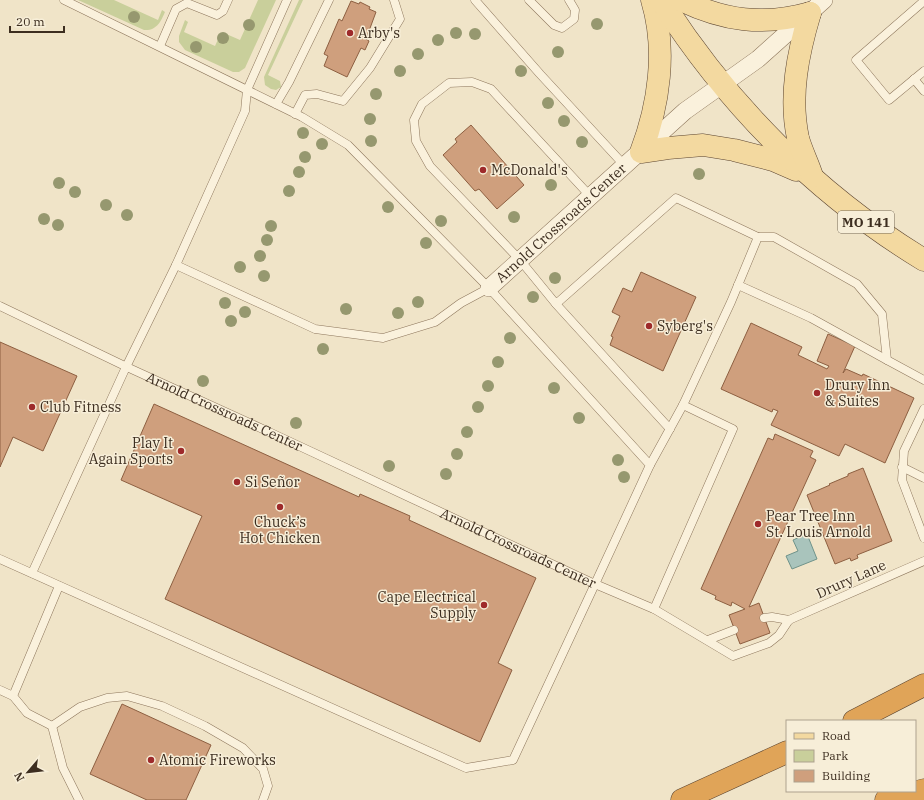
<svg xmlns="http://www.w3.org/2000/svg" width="924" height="800" font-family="'IBM Plex Serif',serif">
<rect width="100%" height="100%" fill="#f0e4c8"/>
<g fill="#c9cf9b">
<path d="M78 0H114L158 20 162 10 165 12C161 21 157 31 144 30Z"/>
<path d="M258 0H276L245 68 239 72H233L185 50 179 42V36L185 20 188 22 184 32 215 46 220 35 224 33 240 40Z"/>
<path d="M299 0H303L268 75 280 81 281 87 276 90 271 89 265 85 264 77Z"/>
</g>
<path fill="#a9c4bc" stroke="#6f938a" d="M807 534 817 559 792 569 786 556 798 551 793 540Z"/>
<g fill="#cf9f7d" stroke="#8d5f41">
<path d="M351 1 359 4 360 2 370 7 369 9 376 12 366 39 369 41 365 50 361 48 347 77 324 66 328 56 324 54 339 19 342 21Z"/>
<path d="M471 125 524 185 497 209 479 189 475 191 443 155 457 142 455 139Z"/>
<path d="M641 272 696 297 663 371 610 345 613 337 611 336 620 316 612 312 623 288 632 292Z"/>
<path d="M751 323 802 347 798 355 827 369 829 366 817 361 828 334 855 346 843 373 846 369 862 376 863 374 914 398 885 463 845 444 839 456 771 425 778 411 773 409 772 412 721 389Z"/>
<path d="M0 342 77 376 43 451 13 437 0 467Z"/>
<path d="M154 404 359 497 360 494 410 516 409 520 536 578 498 663 512 670 480 742 165 599 202 516 121 480Z"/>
<path d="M775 434 813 451 810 457 816 460 749 607 759 603 770 633 740 644 729 615 745 609 732 602 731 606 715 599 716 596 701 589 768 438 773 440Z"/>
<path d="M863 468 892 541 857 555 858 558 851 561 850 558 835 564 807 495 830 485 829 484 848 476V474Z"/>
<path d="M122 704 211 745 186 800H147L90 774Z"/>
</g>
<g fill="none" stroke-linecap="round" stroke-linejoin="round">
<defs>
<g id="service">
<path d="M475 0 540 74 625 166"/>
<path d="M529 0 554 25 562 28 574 19 575 10 569 0"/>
<path d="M924 1 856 60 889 100 924 71"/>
<path d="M160 46 176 9 187 3 217 15 223 11 228 0"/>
<path d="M914 79 924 91"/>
<path d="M276 104 289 82 329 0"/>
<path d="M295 114 305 95 317 94 343 101 370 68 400 19 394 0"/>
<path d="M591 197 491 89 472 82 449 83 422 104 414 120 416 141 430 166 520 260 556 304 676 198 758 237 731 302 683 405 733 429 654 609"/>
<path d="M758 237H774L857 284 882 314 887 360 924 380"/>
<path d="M176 265 245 111 247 90 287 0"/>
<path d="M738 285 811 318 887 360"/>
<path d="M556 304 670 429"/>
<path id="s1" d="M0 306 129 368 267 431 595 584 650 465 489 288 348 145 302 117 64 0"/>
<path d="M924 409 904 451 902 480 924 538"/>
<path d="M650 465 683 405"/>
<path d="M902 467 924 478"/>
<path d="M0 559 466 768 513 760 595 584 654 609 733 656 769 643 779 635 789 620"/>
<path d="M32 573 126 367 176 265 315 329 383 338 435 322 461 303 489 288"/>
<path d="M59 586 13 696 27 713 52 726 63 768 79 800"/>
<path d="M764 618 772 617 789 620"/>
<path d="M789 620 924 561"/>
<path d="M708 640 734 630"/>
<path d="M0 690 13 696"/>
<path d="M52 726 80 707 107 698 127 696 162 706 205 726 243 748 263 769 268 786 263 800"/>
</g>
<g id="minor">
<path id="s2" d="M489 288 685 111 758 59 824 0"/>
</g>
<g id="primary">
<path d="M652 0C667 50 659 105 641 152L668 148 703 145 734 150 773 160 796 170"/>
<path d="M661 0C728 105 817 195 924 260"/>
<path d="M681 0C725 21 763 26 810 13"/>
<path d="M810 13C798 53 789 96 798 138 801 150 808 163 812 176"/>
</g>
<g id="motorway">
<path d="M854 721 924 685"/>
<path d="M682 800 787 752"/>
<path d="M886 800 924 790"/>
</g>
</defs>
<use href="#service" stroke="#8d765c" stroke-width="9"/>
<use href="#minor" stroke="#8d765c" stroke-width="18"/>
<use href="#primary" stroke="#5b4430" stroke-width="23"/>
<use href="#motorway" stroke="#5b4430" stroke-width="23"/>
<use href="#service" stroke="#faf1dc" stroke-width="8"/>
<use href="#minor" stroke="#faf1dc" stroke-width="17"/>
<use href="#primary" stroke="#f3d9a0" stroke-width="22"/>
<use href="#motorway" stroke="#e0a458" stroke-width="22"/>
</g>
<g fill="#96986f">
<circle cx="134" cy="17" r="6"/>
<circle cx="597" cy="24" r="6"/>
<circle cx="249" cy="25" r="6"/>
<circle cx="456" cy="33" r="6"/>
<circle cx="475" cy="34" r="6"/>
<circle cx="223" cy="38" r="6"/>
<circle cx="438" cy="40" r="6"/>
<circle cx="196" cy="47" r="6"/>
<circle cx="558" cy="52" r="6"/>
<circle cx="418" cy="54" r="6"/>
<circle cx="400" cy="71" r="6"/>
<circle cx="521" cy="71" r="6"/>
<circle cx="376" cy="94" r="6"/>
<circle cx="548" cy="103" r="6"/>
<circle cx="370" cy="119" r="6"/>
<circle cx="564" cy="121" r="6"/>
<circle cx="303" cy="133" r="6"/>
<circle cx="371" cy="141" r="6"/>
<circle cx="582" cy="142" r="6"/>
<circle cx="322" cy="144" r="6"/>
<circle cx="305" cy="157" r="6"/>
<circle cx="299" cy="172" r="6"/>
<circle cx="699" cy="174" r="6"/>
<circle cx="59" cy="183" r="6"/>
<circle cx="551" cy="185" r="6"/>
<circle cx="289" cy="191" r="6"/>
<circle cx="75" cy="192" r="6"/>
<circle cx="106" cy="205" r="6"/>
<circle cx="388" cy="207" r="6"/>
<circle cx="127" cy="215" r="6"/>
<circle cx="514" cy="217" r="6"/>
<circle cx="44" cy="219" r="6"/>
<circle cx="441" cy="221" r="6"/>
<circle cx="58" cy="225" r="6"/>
<circle cx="271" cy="226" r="6"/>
<circle cx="267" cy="240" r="6"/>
<circle cx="426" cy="243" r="6"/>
<circle cx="260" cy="256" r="6"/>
<circle cx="240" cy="267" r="6"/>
<circle cx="264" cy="276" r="6"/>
<circle cx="555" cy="278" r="6"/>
<circle cx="533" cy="297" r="6"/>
<circle cx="418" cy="302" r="6"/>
<circle cx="225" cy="303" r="6"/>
<circle cx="346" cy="309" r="6"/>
<circle cx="245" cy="312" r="6"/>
<circle cx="398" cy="313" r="6"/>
<circle cx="231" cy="321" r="6"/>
<circle cx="510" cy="338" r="6"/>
<circle cx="323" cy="349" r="6"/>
<circle cx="498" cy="362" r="6"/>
<circle cx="203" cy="381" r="6"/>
<circle cx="488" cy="386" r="6"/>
<circle cx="554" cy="388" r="6"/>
<circle cx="478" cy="407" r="6"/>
<circle cx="579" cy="418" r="6"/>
<circle cx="296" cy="423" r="6"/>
<circle cx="467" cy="432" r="6"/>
<circle cx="457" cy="454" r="6"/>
<circle cx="618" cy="460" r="6"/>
<circle cx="389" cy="466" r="6"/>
<circle cx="446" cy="474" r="6"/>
<circle cx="624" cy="477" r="6"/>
</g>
<g fill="#9e2a2b" stroke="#f7eed8" stroke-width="1.5">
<circle cx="350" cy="33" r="4"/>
<circle cx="483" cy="170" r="4"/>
<circle cx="649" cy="326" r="4"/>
<circle cx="817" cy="393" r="4"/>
<circle cx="32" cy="407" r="4"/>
<circle cx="181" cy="451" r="4"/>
<circle cx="237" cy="482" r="4"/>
<circle cx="280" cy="507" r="4"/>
<circle cx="758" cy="524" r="4"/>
<circle cx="484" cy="605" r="4"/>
<circle cx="151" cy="760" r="4"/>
</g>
<g text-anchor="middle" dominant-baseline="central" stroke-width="3" stroke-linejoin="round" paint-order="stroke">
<rect fill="#f7eed8" stroke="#756857" stroke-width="1" x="838" y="211" width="56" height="22" rx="3"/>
<g font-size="13" font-weight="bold" fill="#3d2e20">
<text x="866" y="222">MO 141</text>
</g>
<g font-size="14" fill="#3d2e20" stroke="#f7eed8" text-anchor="start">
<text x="358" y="33">Arby's</text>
<text x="491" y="170">McDonald's</text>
<text x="657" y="326">Syberg's</text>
<text x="825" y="385">Drury Inn<tspan x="825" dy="16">&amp; Suites</tspan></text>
<text x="40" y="407">Club Fitness</text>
<text x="173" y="443" text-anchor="end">Play It<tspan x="173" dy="16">Again Sports</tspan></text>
<text x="245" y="482">Si Señor</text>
<text x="766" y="516">Pear Tree Inn<tspan x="766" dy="16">St. Louis Arnold</tspan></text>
<text x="280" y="522" text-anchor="middle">Chuck’s<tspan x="280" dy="16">Hot Chicken</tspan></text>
<text x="476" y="597" text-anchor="end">Cape Electrical<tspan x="476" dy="16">Supply</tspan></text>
<text x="159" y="760">Atomic Fireworks</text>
</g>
<g font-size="14" fill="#3d2e20" stroke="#f7eed8">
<text stroke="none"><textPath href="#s2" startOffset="97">Arnold Crossroads Center</textPath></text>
<text stroke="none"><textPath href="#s1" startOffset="248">Arnold Crossroads Center</textPath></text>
<text stroke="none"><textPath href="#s1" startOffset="572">Arnold Crossroads Center</textPath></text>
<text transform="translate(851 579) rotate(-24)">Drury Lane</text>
</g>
</g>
<rect x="786" y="720" width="130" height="72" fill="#f7eed8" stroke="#ada18e"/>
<rect x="794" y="733" width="20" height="6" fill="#f3d9a0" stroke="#ada18e"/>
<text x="822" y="740" font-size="12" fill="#3d2e20">Road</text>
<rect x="794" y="750" width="20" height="12" fill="#c9cf9b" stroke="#ada18e"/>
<text x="822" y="760" font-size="12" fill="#3d2e20">Park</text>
<rect x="794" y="770" width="20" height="12" fill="#cf9f7d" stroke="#ada18e"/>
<text x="822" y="780" font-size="12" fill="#3d2e20">Building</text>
<g transform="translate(28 772) rotate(242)" stroke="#f7eed8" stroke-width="3" paint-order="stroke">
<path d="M0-3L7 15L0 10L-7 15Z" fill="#3d2e20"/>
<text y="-6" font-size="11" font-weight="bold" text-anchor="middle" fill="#3d2e20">N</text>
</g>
<path d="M10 26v6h54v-6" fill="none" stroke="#3d2e20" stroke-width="2"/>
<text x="16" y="26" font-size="12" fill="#3d2e20" stroke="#f7eed8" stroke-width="3" paint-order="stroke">20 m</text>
</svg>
